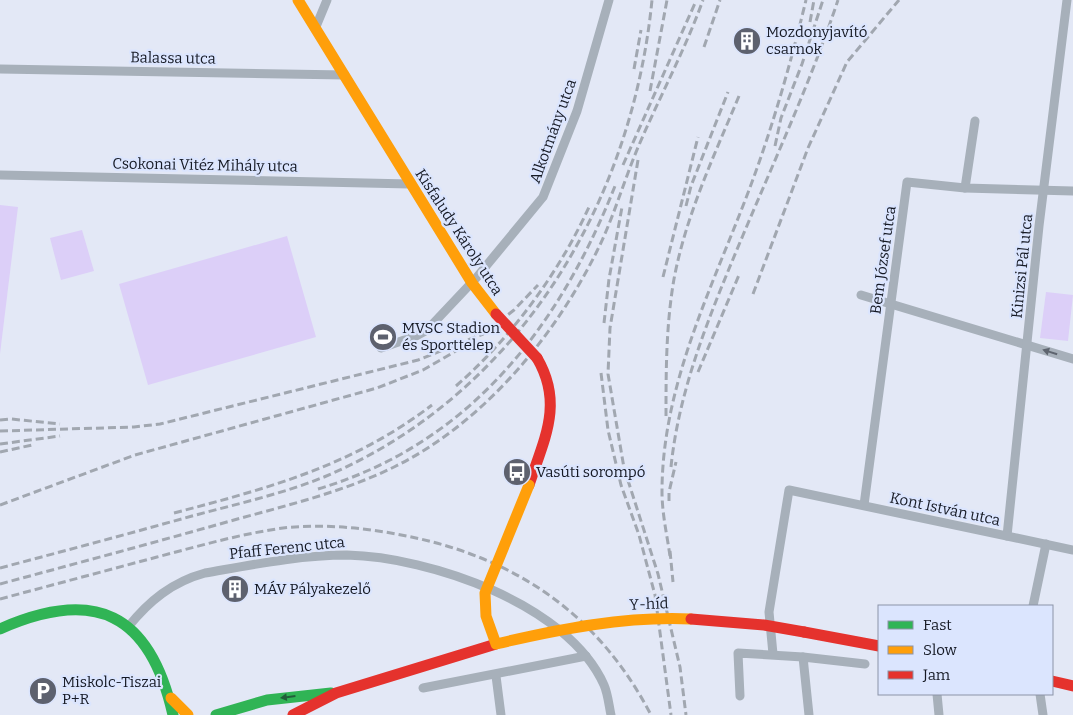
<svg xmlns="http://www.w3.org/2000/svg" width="1073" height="715" font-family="Bitter,serif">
<rect width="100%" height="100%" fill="#e3e8f6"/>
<g fill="#dccff8">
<path d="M0 205 18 207 0 354Z"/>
<path d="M82 230 94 271 61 280 50 238Z"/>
<path d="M287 236 316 337 148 385 119 284Z"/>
<path d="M1046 292 1073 295 1068 341 1040 338Z"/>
</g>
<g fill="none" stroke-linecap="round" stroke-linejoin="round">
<g stroke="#a7b0ba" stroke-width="9">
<path d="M315 29 327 0"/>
<path d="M0 69 345 75"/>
<path d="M0 175 410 184"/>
<path d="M965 188 975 121"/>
<path d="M861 295 1073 359"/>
<path d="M381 348 416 336 427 330 477 277 543 197 577 111 609 0"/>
<path d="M864 505 907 182 965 188 1073 191"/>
<path d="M1007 536 1039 226 1067 0"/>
<path d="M1033 606 1046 544"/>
<path d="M128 627C149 601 172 582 205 573 251 565 300 555 347 555 430 557 568 604 604 685 608 694 609 706 611 715"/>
<path d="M773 654 769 612 789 490 1073 550"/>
<path d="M496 676 501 715"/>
<path d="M423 688 586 656"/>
<path d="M937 694 939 715"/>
<path d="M1040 694 1043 715"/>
<path d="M740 696 738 653 803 657"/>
<path d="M809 715 803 657 865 664"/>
</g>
<g stroke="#30b455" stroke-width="11">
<path d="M0 629C95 587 150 613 173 715"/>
<path d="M216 715 267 700 331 693"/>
</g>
<g stroke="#ff9f0a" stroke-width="11">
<path d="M298 0 472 283 496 314"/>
<path d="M171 698 188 715"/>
</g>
<g stroke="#e5322d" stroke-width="11">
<path d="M529 485C544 439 564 404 537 358"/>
<path d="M804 632 879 646"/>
<path d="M1052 681 1073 686"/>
<path d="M293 715 336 693 496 644"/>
</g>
<g stroke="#a1a7b0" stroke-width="3" stroke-dasharray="8 4" stroke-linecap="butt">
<path d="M810 22 814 0"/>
<path d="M704 47 720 0"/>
<path d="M634 69 641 30"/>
<path d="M650 91 667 0"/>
<path d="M775 146 781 118 802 64 823 0"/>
<path d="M638 160 610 328 608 374 624 468 658 574 680 667 686 715"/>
<path d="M623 165 696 1"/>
<path d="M686 206 691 186 728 92"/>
<path d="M663 277 698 137"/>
<path d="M753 294 808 148 847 62 899 0"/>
<path d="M604 323 609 279 622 207"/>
<path d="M698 372 739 275"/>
<path d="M601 373 608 430 621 485 639 535 655 595 671 715"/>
<path d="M456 386C511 338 559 273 589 207"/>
<path d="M666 416C666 371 666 325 674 279 686 215 714 156 739 96"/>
<path d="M0 420 11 419 60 424"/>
<path d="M0 431 134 427 160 424 418 360 483 334 514 310 538 285"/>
<path d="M0 444 60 436"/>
<path d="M0 452 32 445"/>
<path d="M671 467C678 397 704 329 731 264 767 176 808 90 838 0"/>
<path d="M318 489C469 444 559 328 615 186"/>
<path d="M669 501V492L676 462"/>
<path d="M0 505 135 455 377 388 423 370 456 351"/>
<path d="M174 513C269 488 352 466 432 405"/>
<path d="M670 551 673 582"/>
<path d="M670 556C667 535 662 513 662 492 662 378 719 275 756 171 776 115 792 58 806 0"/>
<path d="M0 568C64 551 128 534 192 516 237 504 282 494 324 477 518 395 632 204 652 0"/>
<path d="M0 584C78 563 156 542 234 520 288 505 343 492 394 467 482 424 554 338 597 251 614 217 624 180 639 145 660 96 685 50 703 0"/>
<path d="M0 599C52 585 105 571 157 557 199 546 240 534 283 528 320 524 359 527 396 534 510 554 597 611 651 715"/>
</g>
<path stroke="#ff9f0a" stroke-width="11" d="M529 485 485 593 486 616 496 644C560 629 625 616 691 619"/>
<g stroke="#e5322d" stroke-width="11">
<path d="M496 314 537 358"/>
<path d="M691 619 764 625 804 632"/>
</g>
</g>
<defs><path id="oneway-solid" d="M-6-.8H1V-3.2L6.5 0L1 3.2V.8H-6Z" transform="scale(1.25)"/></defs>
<use fill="#5e646f" href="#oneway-solid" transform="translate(1050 352) rotate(-163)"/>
<use fill="#215f3a" href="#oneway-solid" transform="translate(288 697) rotate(173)"/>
<defs>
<symbol id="building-disc" viewBox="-11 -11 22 22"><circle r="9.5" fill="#5d616e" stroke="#dbe5fe"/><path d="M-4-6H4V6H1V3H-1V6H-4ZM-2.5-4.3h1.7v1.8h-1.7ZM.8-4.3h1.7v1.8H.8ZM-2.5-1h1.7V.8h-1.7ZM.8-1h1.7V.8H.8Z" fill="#fff"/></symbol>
<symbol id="stadium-disc" viewBox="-11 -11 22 22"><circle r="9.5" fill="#5d616e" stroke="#dbe5fe"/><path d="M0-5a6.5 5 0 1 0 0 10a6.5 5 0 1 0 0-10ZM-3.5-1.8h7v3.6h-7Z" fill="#fff"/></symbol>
<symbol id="bus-disc" viewBox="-11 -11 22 22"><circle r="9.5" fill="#5d616e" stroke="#dbe5fe"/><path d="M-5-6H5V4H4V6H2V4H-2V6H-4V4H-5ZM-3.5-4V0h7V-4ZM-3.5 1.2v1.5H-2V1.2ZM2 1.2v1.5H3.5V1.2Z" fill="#fff"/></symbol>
<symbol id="parking-disc" viewBox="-11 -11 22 22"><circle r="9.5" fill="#5d616e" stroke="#dbe5fe"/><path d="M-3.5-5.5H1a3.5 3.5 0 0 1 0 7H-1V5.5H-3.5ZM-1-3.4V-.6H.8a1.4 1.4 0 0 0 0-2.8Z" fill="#fff"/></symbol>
</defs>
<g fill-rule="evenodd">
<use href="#building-disc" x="731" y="25" width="32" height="32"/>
<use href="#stadium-disc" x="367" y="321" width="32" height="32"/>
<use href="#bus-disc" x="501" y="456" width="32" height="32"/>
<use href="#building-disc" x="219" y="573" width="32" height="32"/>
<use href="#parking-disc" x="27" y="675" width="32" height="32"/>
</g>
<g text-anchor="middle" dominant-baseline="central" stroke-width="4.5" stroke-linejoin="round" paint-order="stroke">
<g font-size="15" fill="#151924" stroke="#dbe5fe" text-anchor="start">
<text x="766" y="32">Mozdonyjavító<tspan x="766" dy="17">csarnok</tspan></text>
<text x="402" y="328">MVSC Stadion<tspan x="402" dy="17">és Sporttelep</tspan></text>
<text x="536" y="472">Vasúti sorompó</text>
<text x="254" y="589">MÁV Pályakezelő</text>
<text x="62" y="682">Miskolc-Tiszai<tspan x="62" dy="17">P+R</tspan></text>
</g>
<g font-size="15" fill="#151924" stroke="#dbe5fe">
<text transform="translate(173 58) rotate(1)">Balassa utca</text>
<text transform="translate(553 131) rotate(-70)">Alkotmány utca</text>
<text transform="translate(205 165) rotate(1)">Csokonai Vitéz Mihály utca</text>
<text transform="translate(459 232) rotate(57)">Kisfaludy Károly utca</text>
<text transform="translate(883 260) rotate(-82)">Bem József utca</text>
<text transform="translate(1022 266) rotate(-84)">Kinizsi Pál utca</text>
<text transform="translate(945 509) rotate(12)">Kont István utca</text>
<text transform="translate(287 548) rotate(-6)">Pfaff Ferenc utca</text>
<text transform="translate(649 604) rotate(-2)">Y-híd</text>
</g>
</g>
<rect x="878" y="605" width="175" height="90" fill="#dbe5fe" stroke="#8c93a7"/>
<rect x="888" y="621" width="25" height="8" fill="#30b455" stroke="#8c93a7"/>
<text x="923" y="630" font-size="15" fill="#151924">Fast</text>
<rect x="888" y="646" width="25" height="8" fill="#ff9f0a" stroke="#8c93a7"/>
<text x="923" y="655" font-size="15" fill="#151924">Slow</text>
<rect x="888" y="671" width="25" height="8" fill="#e5322d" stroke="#8c93a7"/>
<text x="923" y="680" font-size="15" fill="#151924">Jam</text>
</svg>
